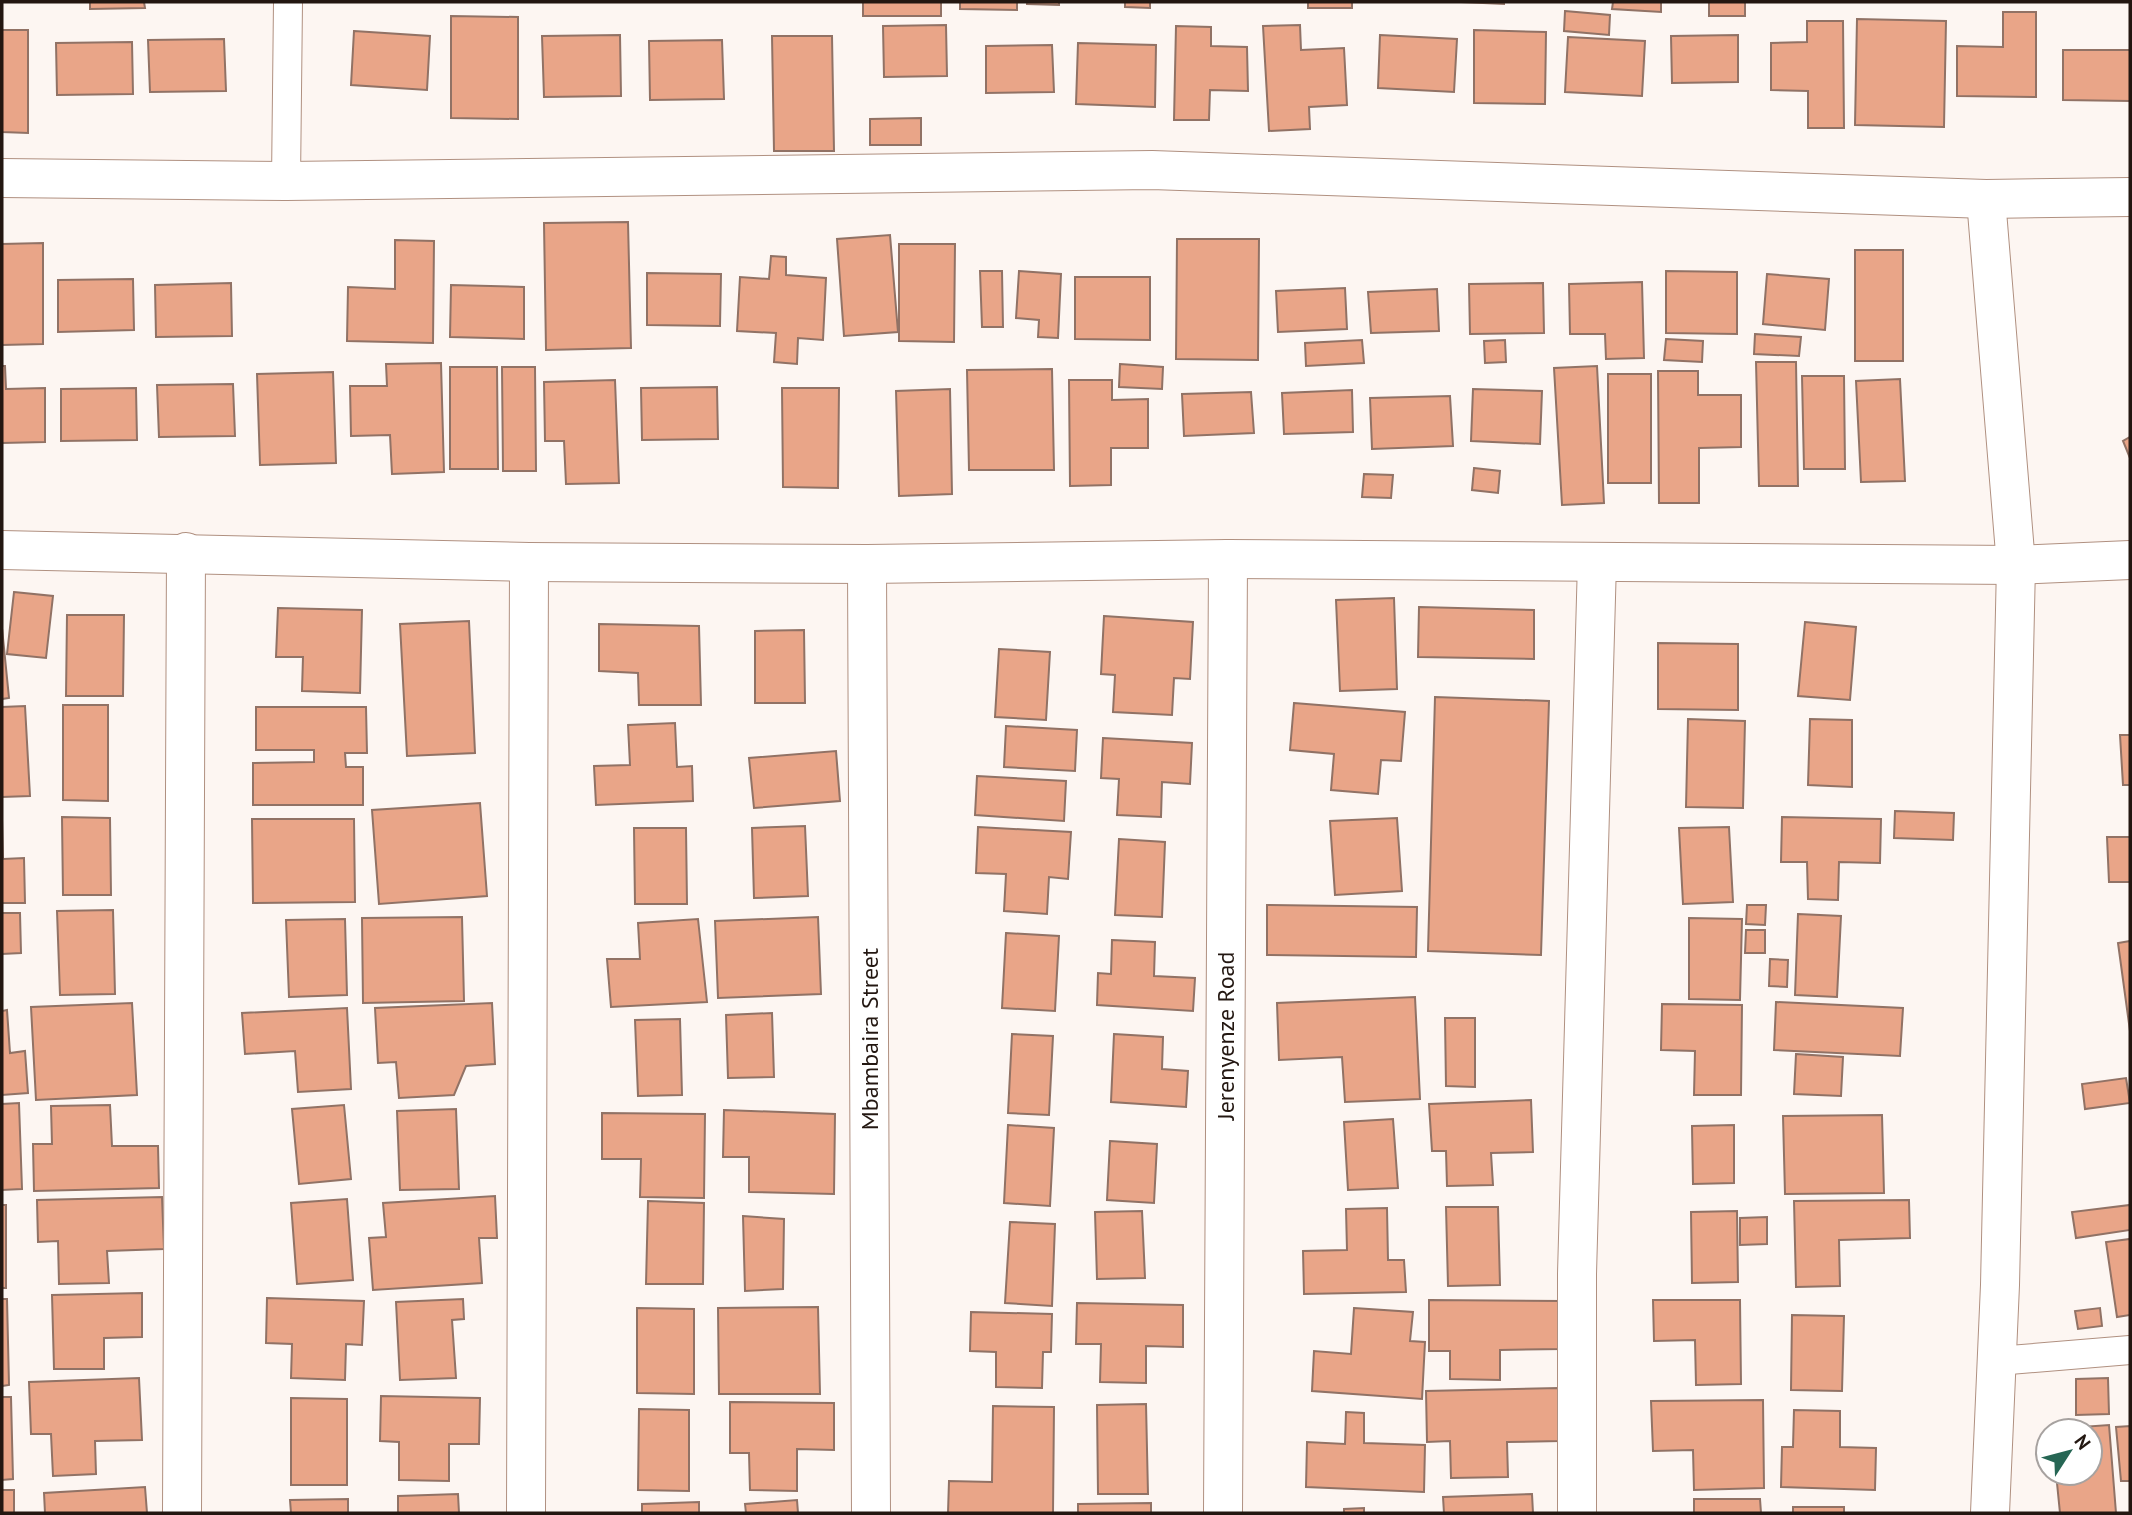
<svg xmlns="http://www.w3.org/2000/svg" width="2132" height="1515" font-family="'PT Sans',sans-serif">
<rect width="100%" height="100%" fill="#fdf6f2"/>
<g fill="#e9a588" stroke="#917265" stroke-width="2">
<path d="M90 2H144L145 8 90 9Z"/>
<rect x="863" y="2" width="78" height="14"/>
<path d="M960 2H1017V10L960 9Z"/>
<path d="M1027 2H1059V5L1027 4Z"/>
<path d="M1125 2H1150V8L1125 7Z"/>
<rect x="1308" y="2" width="44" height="6"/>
<path d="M1461 2H1504V4Z"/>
<path d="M1613 2H1661V12L1612 9Z"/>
<rect x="1709" y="2" width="36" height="14"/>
<path d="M1565 11 1610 15 1609 35 1564 31Z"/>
<path d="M2003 12H2036V97L1957 96V46L2003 47Z"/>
<path d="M451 16 518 17V119L451 118Z"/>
<path d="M1857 19 1946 21 1944 127 1855 125Z"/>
<path d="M1807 21H1843L1844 128H1808V91L1771 90V43L1807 42Z"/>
<path d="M946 25 947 76 884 77 883 26Z"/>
<path d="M1300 25 1301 50 1344 48 1347 105 1309 107 1310 129 1269 131 1263 26Z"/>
<path d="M1176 26 1211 27V46L1247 47 1248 91 1210 90 1209 120H1174Z"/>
<path d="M2 30H28V133L2 132Z"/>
<path d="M1474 30 1546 32 1545 104 1474 103Z"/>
<path d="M354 31 430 36 427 90 351 85Z"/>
<path d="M620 35 621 96 544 97 542 36Z"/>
<path d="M1380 35 1457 39 1454 92 1378 88Z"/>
<path d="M1738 35V82L1672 83 1671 36Z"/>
<path d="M772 36H832L834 151H774Z"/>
<path d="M1568 37 1645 41 1642 96 1565 92Z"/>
<path d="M224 39 226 91 150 92 148 40Z"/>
<path d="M722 40 724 99 650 100 649 41Z"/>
<path d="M132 42 133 94 57 95 56 43Z"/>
<path d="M1078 43 1156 45 1155 107 1076 104Z"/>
<path d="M1052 45 1054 92 986 93V46Z"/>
<path d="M2063 50H2130V101L2063 100Z"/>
<path d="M921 118V145H870V119Z"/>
<path d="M628 222 631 348 546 350 544 223Z"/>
<path d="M890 235 898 332 844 336 837 239Z"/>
<path d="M1177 239H1259L1258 360 1176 359Z"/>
<path d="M395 240 434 241 433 343 347 341 348 287 395 289Z"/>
<path d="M43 243V344L2 345V244Z"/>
<path d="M899 244H955L954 342 899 341Z"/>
<rect x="1855" y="250" width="48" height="111"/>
<path d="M771 256 786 257V275L826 278 823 340 798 338 797 364 774 362 776 333 737 331 740 277 769 279Z"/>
<path d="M980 271H1002L1003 327H982Z"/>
<path d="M1019 271 1061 274 1058 338 1038 337 1039 320 1016 318Z"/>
<path d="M1666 271 1737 272V334L1666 333Z"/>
<path d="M647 273 721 274 720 326 647 325Z"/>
<path d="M1767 274 1829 279 1825 330 1763 324Z"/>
<path d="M1075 277H1150V340L1075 339Z"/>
<path d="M133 279 134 330 58 332V280Z"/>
<path d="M1642 282 1644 358 1606 359 1605 334H1570L1569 284Z"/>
<path d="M231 283 232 336 156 337 155 285Z"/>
<path d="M1543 283 1544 333 1470 334 1469 284Z"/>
<path d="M451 285 524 287V339L450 337Z"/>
<path d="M1345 288 1347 329 1278 332 1276 291Z"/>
<path d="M1437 289 1439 331 1371 333 1368 292Z"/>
<path d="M1755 334 1801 337 1799 356 1754 354Z"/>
<path d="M1666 339 1703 341 1702 362 1664 360Z"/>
<path d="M1362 340 1364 363 1306 366 1305 343Z"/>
<path d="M1505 340 1506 362 1485 363 1484 341Z"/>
<path d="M1756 362H1796L1798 486H1759Z"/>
<path d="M441 363 444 472 392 474 390 435 351 436 350 386H387L386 364Z"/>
<path d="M1120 364 1163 367 1162 389 1119 387Z"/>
<path d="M2 366H5L6 389 45 388V442L2 443Z"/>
<path d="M1597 366 1604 503 1562 505 1554 368Z"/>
<path d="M450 367H497L498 469H450Z"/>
<path d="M502 367H535L536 471H503Z"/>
<path d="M1052 369 1054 470H969L967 370Z"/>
<path d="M1658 371H1698V395H1741V447L1699 448V503H1659Z"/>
<path d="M333 372 336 463 260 465 257 374Z"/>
<rect x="1608" y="374" width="43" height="109"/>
<path d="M1802 376H1844L1845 469H1804Z"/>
<path d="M1900 379 1905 481 1861 482 1856 381Z"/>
<path d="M615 380 619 483 566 484 564 441H545L544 382Z"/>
<path d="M1069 380H1112V400L1148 399V448H1111V485L1070 486Z"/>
<path d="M233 384 235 436 159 437 157 385Z"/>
<path d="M717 387 718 439 642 440 641 388Z"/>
<path d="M136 388 137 440 61 441V389Z"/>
<path d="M782 388H839L838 488 783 487Z"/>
<path d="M950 389 952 494 899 496 896 391Z"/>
<path d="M1473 389 1542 391 1540 444 1471 441Z"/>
<path d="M1352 390 1353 432 1284 434 1282 393Z"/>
<path d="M1251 392 1254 433 1184 436 1182 394Z"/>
<path d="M1450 396 1453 446 1372 449 1370 398Z"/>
<path d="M2130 437V458L2123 441Z"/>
<path d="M1474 468 1500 471 1498 493 1472 490Z"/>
<path d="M1364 474 1393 475 1391 498 1362 497Z"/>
<path d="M14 592 53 596 46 658 7 654Z"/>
<path d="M1394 598 1397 689 1340 691 1336 600Z"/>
<path d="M1419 607 1534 610V659L1418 657Z"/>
<path d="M278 608 362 610 360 693 302 691 303 657H276Z"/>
<path d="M67 615H124L123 696H66Z"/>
<path d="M1104 616 1193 622 1190 679 1174 678 1172 715 1113 712 1115 675 1101 674Z"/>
<path d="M469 621 475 753 407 756 400 624Z"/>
<path d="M1805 622 1856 627 1850 700 1798 696Z"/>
<path d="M599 624 699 626 701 705H639L638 673 599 671Z"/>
<path d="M2 628 9 698 2 699Z"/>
<path d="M804 630 805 703H755V631Z"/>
<path d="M1658 643 1738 644V710L1658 709Z"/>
<path d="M999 649 1050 652 1046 720 995 717Z"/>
<path d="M1435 697 1549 701 1541 955 1428 951Z"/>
<path d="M1294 703 1405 712 1401 761 1381 760 1378 794 1331 790 1334 754 1290 750Z"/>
<path d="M63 705H108V801L63 800Z"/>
<path d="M25 706 30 796 2 797V707Z"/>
<path d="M256 707H366L367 753H345L346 767H363V805H253V763L314 762V750H256Z"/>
<path d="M1688 719 1745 721 1743 808 1686 807Z"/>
<path d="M1810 719 1852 720V787L1808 785Z"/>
<path d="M675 723 677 767 692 766 693 801 596 805 594 766 630 765 628 725Z"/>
<path d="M1006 726 1077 730 1075 771 1004 767Z"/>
<path d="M2120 735H2130V785H2123Z"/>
<path d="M1103 738 1192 743 1190 784 1162 782 1161 817 1117 815 1119 779 1101 778Z"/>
<path d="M836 751 840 801 754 808 749 758Z"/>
<path d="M977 776 1066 781 1064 821 975 815Z"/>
<path d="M480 803 487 896 379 904 372 810Z"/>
<path d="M1895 811 1954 813 1953 840 1894 838Z"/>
<path d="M62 817 110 818 111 895H63Z"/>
<path d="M1782 817 1881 819 1880 863 1839 862 1838 900 1808 899 1807 862H1781Z"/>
<path d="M1397 818 1402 891 1335 895 1330 821Z"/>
<path d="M252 819H354L355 902 253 903Z"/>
<path d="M2 820 3 859 24 858 25 903H2Z"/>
<path d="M805 826 808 896 754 898 752 828Z"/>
<path d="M978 827 1071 832 1068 879 1049 877 1047 914 1004 911 1006 874 976 873Z"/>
<path d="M1729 827 1733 902 1683 904 1679 828Z"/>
<path d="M634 828H686L687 904H635Z"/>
<path d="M2107 837H2130V882H2109Z"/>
<path d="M1119 839 1165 842 1162 917 1115 915Z"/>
<path d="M1267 905 1417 907 1416 957 1267 955Z"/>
<path d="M1747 905H1766L1765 925 1746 924Z"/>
<path d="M113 910 115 994 60 995 57 911Z"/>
<path d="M2 913H20L21 953 2 954Z"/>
<path d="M1798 914 1841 916 1837 997 1795 995Z"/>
<path d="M462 917 464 1001 363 1003 362 918Z"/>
<path d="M818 917 821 994 718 998 715 921Z"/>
<path d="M1689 918 1742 919 1740 1000 1689 999Z"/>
<path d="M345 919 347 995 289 997 286 920Z"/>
<path d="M698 919 707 1002 611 1007 607 959H640L638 923Z"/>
<path d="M1746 930H1765V953H1745Z"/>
<path d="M1006 933 1059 936 1055 1011 1002 1008Z"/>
<path d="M1112 940 1155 942 1154 976 1195 978 1193 1011 1097 1005 1098 973 1111 974Z"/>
<path d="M2130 941V1031L2118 943Z"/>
<path d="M1770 959 1788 960 1787 987 1769 986Z"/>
<path d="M1415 997 1420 1099 1345 1102 1342 1057 1279 1060 1277 1003Z"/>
<path d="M1776 1002 1903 1008 1900 1056 1774 1050Z"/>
<path d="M132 1003 137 1095 36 1100 31 1007Z"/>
<path d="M492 1003 495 1064 466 1066 454 1095 399 1098 396 1062 378 1063 375 1008Z"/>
<path d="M1662 1004 1742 1005 1741 1095H1694L1695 1051 1661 1050Z"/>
<path d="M347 1008 351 1089 298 1092 295 1051 245 1054 242 1013Z"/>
<path d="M7 1010 10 1053 25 1051 28 1093 2 1095V1011Z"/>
<path d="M772 1013 774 1077 728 1078 726 1015Z"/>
<path d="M1445 1018H1475V1087L1446 1086Z"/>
<path d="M680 1019 682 1095 638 1096 635 1020Z"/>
<path d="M1012 1034 1053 1036 1049 1115 1008 1113Z"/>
<path d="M1114 1034 1163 1037 1162 1069 1188 1071 1186 1107 1111 1102Z"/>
<path d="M1796 1054 1843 1057 1841 1096 1794 1094Z"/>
<path d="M2126 1078 2130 1103 2085 1109 2082 1084Z"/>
<path d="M1531 1100 1533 1152 1491 1153 1493 1185 1447 1186 1446 1151H1432L1429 1104Z"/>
<path d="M19 1103 22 1189 2 1190V1104Z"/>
<path d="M110 1105 112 1146H158L159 1188 34 1191 33 1144H52L51 1106Z"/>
<path d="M344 1105 351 1179 299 1184 292 1109Z"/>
<path d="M456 1109 459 1189 400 1190 397 1111Z"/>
<path d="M724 1110 835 1114 834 1194 749 1192V1157H723Z"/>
<path d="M602 1113 705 1114 704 1198 640 1197 641 1159H602Z"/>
<path d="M1882 1115 1884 1193 1785 1194 1783 1116Z"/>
<path d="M1393 1119 1398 1188 1348 1190 1344 1122Z"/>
<path d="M1008 1125 1054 1128 1050 1206 1004 1203Z"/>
<path d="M1734 1125V1183L1693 1184 1692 1126Z"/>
<path d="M1110 1141 1157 1144 1154 1203 1107 1200Z"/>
<path d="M495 1196 497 1238H479L482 1283 373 1290 369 1238 386 1237 383 1203Z"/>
<path d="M162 1197 164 1249 107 1251 109 1283 59 1284 58 1241 38 1242 37 1200Z"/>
<path d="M347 1199 353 1280 297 1284 291 1203Z"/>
<path d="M1909 1200 1910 1238 1839 1240 1840 1286 1796 1287 1794 1201Z"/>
<path d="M648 1201 704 1203 703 1284H646Z"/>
<rect x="2" y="1205" width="4" height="83"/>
<path d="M2130 1205V1230L2076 1238 2072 1212Z"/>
<path d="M1446 1207H1498L1500 1285 1448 1286Z"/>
<path d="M1387 1208 1388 1260H1404L1406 1292 1304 1294 1303 1251 1347 1250 1346 1209Z"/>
<path d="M1142 1211 1145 1278 1097 1279 1095 1212Z"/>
<path d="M1737 1211 1738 1282 1692 1283 1691 1212Z"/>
<path d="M743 1216 784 1219 783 1289 745 1291Z"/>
<path d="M1767 1217V1244L1740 1245V1218Z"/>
<path d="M1010 1222 1055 1224 1052 1306 1005 1303Z"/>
<path d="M2130 1239V1315L2117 1317 2106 1242Z"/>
<path d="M142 1293V1337L104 1338V1369H54L52 1295Z"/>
<path d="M267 1298 364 1301 362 1345 346 1344 345 1380 291 1378 292 1344 266 1343Z"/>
<path d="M2 1299H7L9 1385 2 1386Z"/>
<path d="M463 1299 464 1319 452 1320 456 1378 400 1380 396 1302Z"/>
<path d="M1429 1300 1562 1301 1563 1349 1500 1350V1380L1450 1379V1351H1429Z"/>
<path d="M1653 1300H1740L1741 1384 1696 1385 1695 1340 1654 1341Z"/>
<path d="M1077 1303 1183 1305V1347L1146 1346V1383L1100 1382 1101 1344H1076Z"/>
<path d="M818 1307 820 1394H719L718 1308Z"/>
<path d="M637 1308 694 1309V1394L637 1393Z"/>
<path d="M1354 1308 1413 1312 1410 1341 1425 1342 1422 1399 1312 1391 1314 1351 1351 1354Z"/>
<path d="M2100 1308 2102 1326 2078 1329 2075 1311Z"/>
<path d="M971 1312 1052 1314 1051 1352H1043L1042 1388 996 1387V1352L970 1351Z"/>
<path d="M1792 1315 1844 1316 1842 1391 1791 1390Z"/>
<path d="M139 1378 142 1440 95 1441 96 1474 53 1476 51 1434H31L29 1382Z"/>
<path d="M2108 1378 2109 1414 2076 1415V1379Z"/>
<path d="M1559 1388 1560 1441 1507 1442 1508 1477 1451 1478 1450 1441 1427 1442 1426 1391Z"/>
<path d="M381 1396 480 1398 479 1444H449V1481L399 1480V1442L380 1441Z"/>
<path d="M2 1397H11L13 1479 2 1480Z"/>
<path d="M291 1398 347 1399V1485H291Z"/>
<path d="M1763 1400 1764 1488 1694 1490 1693 1450 1653 1451 1651 1401Z"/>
<path d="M730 1402 834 1403V1450L797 1449V1491L750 1490 749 1453H730Z"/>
<path d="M1146 1404 1148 1494H1098L1097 1405Z"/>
<path d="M993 1406 1054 1407 1053 1513H948L949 1481 992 1482Z"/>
<path d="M639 1409 689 1410V1491L638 1490Z"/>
<path d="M1794 1410 1840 1411V1447L1876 1448 1875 1490 1781 1487 1782 1447H1793Z"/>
<path d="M1346 1412 1364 1413V1443L1425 1445 1424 1492 1306 1487 1307 1442 1345 1444Z"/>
<path d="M2109 1425 2116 1513H2060L2056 1473H2090V1431L2053 1429Z"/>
<path d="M2130 1426V1481H2121L2116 1427Z"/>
<path d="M145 1487 147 1513H45L44 1493Z"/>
<rect x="2" y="1490" width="12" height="23"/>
<path d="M458 1494 459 1513H398V1496Z"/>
<path d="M1532 1494 1533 1513H1444L1443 1497Z"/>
<path d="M348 1499V1513H291L290 1500Z"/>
<path d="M1694 1499H1760L1761 1513H1694Z"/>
<path d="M797 1500 798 1513H746L745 1504Z"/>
<path d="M699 1502V1513H642V1504Z"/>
<path d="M1151 1503V1513H1078V1504Z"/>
<rect x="1793" y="1507" width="51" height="6"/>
<path d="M1364 1508V1513H1344V1509Z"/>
</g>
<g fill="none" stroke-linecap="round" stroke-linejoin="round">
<defs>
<g id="service">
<path d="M286 181 288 2"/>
<path d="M1997 1361 2130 1350"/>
</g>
<g id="minor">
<path d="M2 178 286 181 1152 170 1986 199 2130 197"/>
<path d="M1986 199 2016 565 2000 1285 1990 1513"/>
<path d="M867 564 871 1513"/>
<path d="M182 1513 186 552"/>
<path d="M526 1513 529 562"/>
<path d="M1223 1513 1228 559"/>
<path d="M1577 1513V1274L1597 562"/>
</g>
<path id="tertiary" d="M2 550 529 562 867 564 1228 559 2016 565 2130 560"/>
</defs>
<use href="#service" stroke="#b09080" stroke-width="30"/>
<use href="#minor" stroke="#b09080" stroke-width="40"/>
<use href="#tertiary" stroke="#b09080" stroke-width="40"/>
<use href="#service" stroke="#fff" stroke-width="28"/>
<use href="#minor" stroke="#fff" stroke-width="38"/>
<use href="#tertiary" stroke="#fff" stroke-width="38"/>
</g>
<g text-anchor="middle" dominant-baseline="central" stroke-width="6" stroke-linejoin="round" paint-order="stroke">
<g font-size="24" fill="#231711" stroke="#fff">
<text transform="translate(1225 1036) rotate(-90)">Jerenyenze Road</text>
<text transform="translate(869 1039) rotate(-90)">Mbambaira Street</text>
</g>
</g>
<rect width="2132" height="1515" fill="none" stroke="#231711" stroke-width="7"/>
<g transform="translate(2069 1452) rotate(54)"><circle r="33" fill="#ffffff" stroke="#a7a2a0" stroke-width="2"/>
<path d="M0-5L12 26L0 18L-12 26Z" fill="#266654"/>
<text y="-10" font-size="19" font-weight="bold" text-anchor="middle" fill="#231711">N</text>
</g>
</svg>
